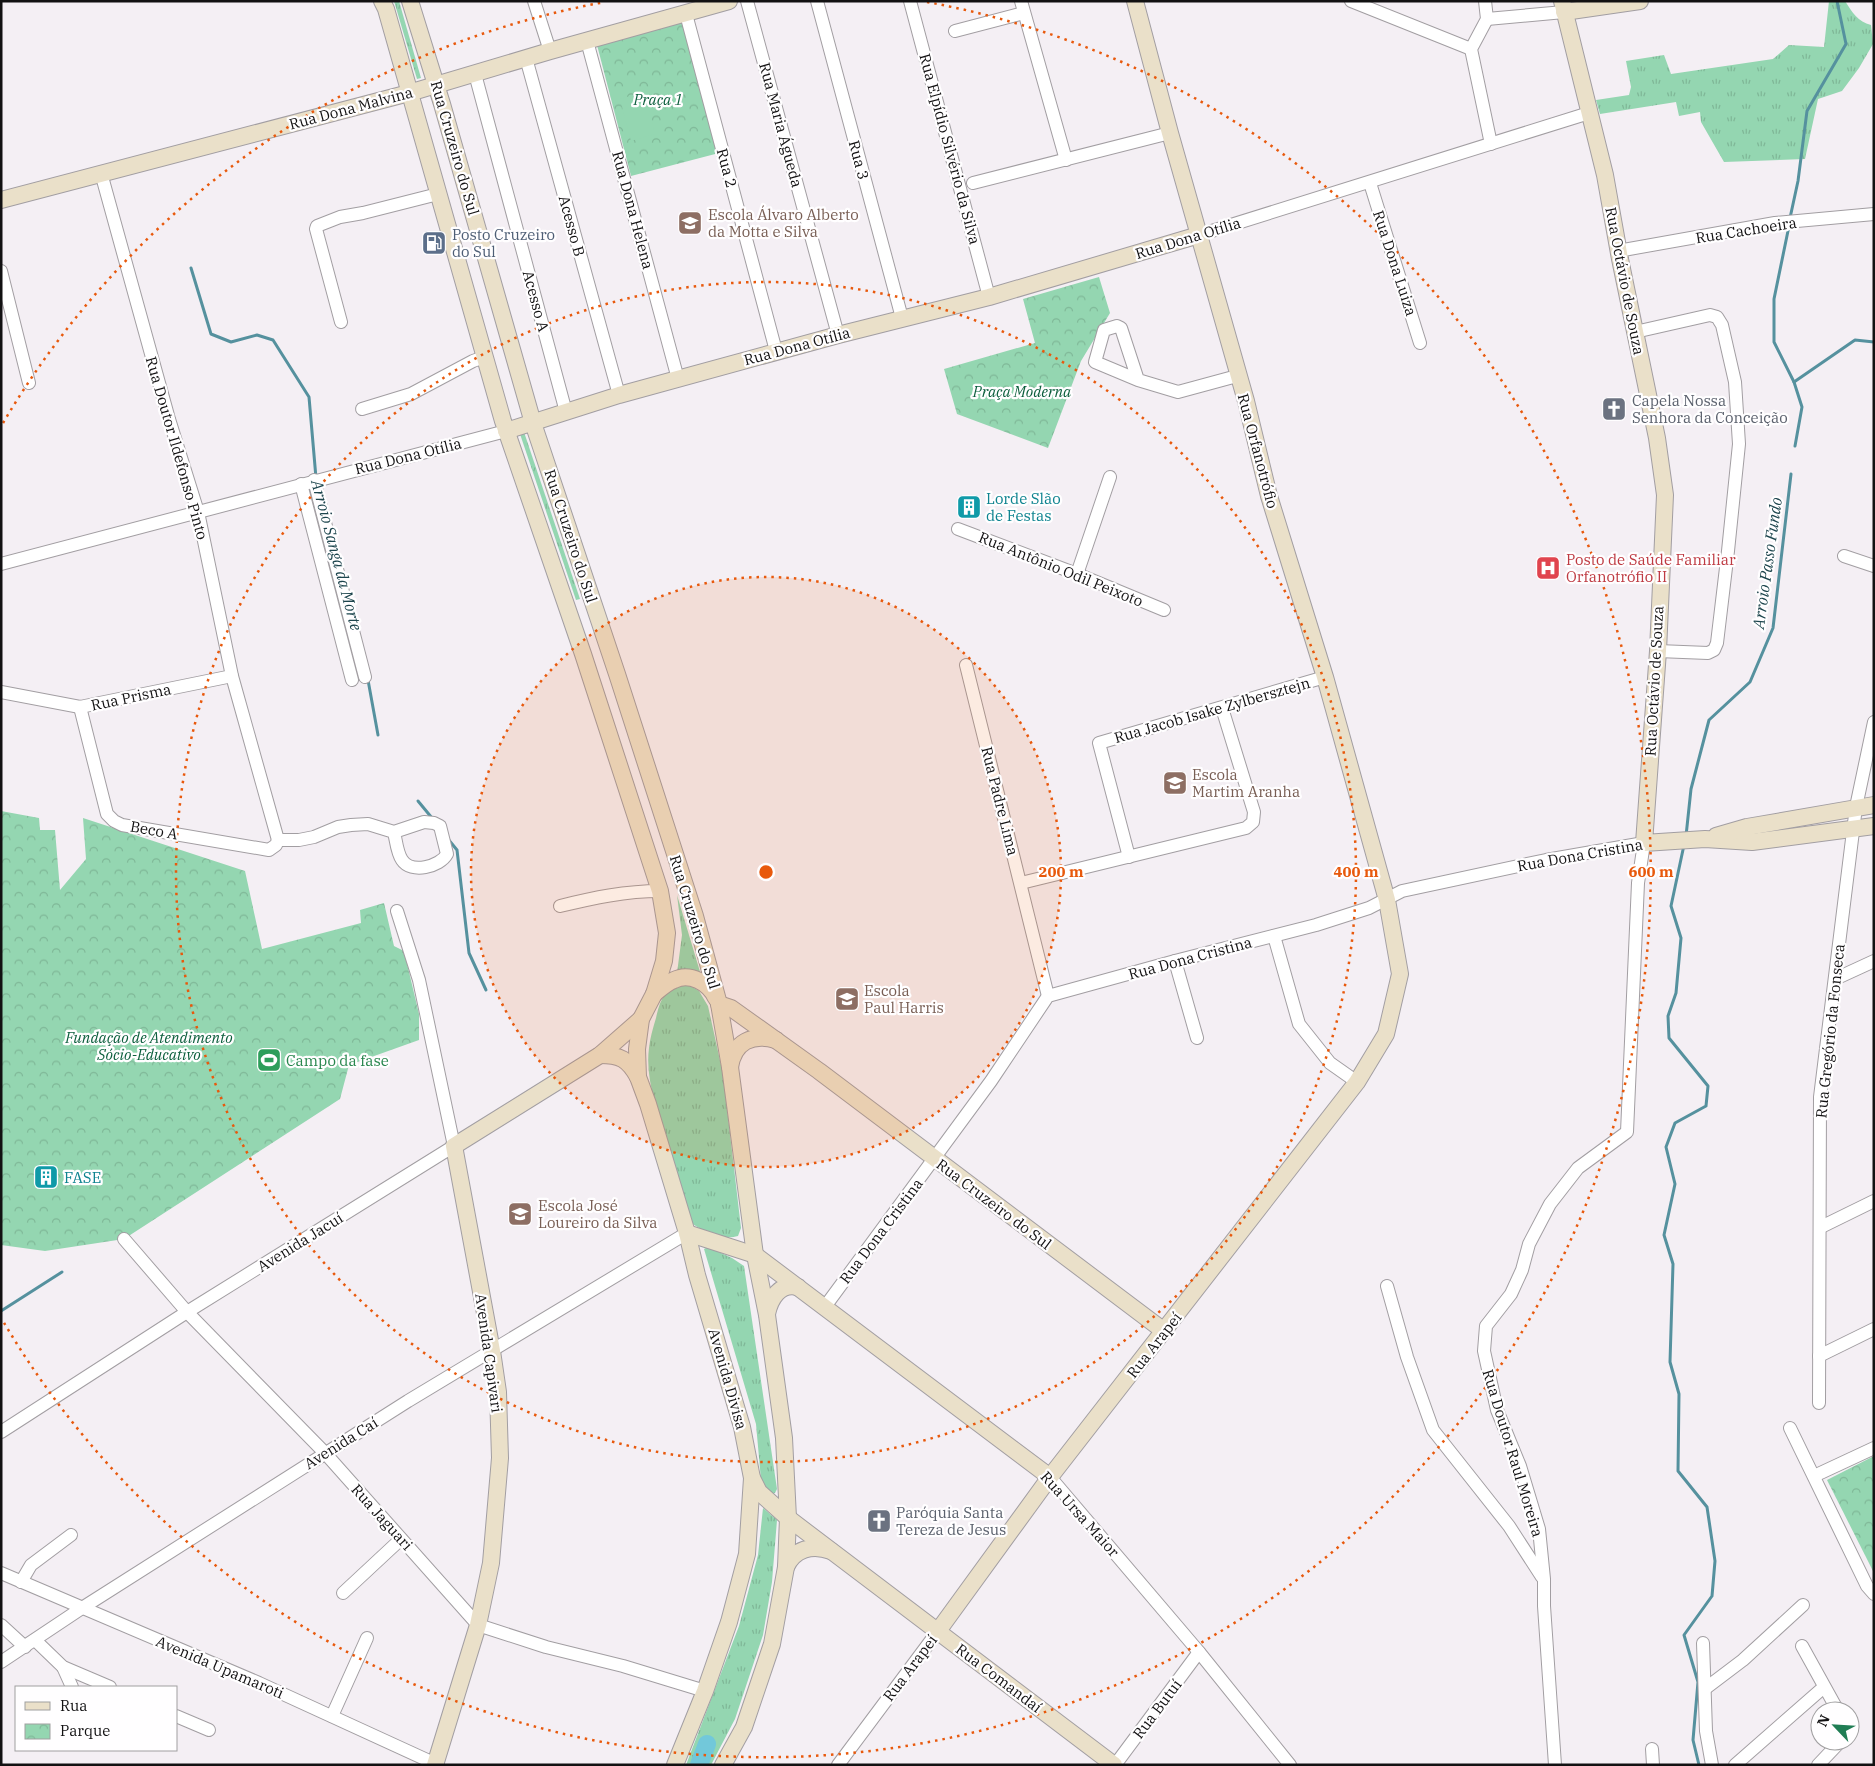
<svg xmlns="http://www.w3.org/2000/svg" width="1875" height="1766" font-family="'IBM Plex Serif',serif">
<defs>
<pattern id="grass-tufts" width="24" height="20" patternUnits="userSpaceOnUse" patternTransform="scale(1.25)"><rect width="24" height="20" fill="#94d6b1"/><path d="M3 7l-1-3M5 7V3M7 7l1-3M15 17l-1-3M17 17v-4M19 17l1-3" fill="none" stroke="#7fb797"/></pattern>
<pattern id="park-crowns" width="20" height="18" patternUnits="userSpaceOnUse" patternTransform="scale(1.25)"><rect width="20" height="18" fill="#94d6b1"/><path d="M2 6a3 3 0 1 1 6 0M12 15a3 3 0 1 1 6 0" fill="none" stroke="#7fb797"/></pattern>
</defs>
<rect width="100%" height="100%" fill="#f4eff4"/>
<g fill="url(#grass-tufts)">
<path d="M394 1H399L421 78 417 79Z"/>
<path d="M1829 1H1845C1852 12 1858 22 1871 25L1873 44 1859 68 1842 91 1818 99 1805 159 1724 162 1701 122 1700 112 1679 116 1676 102 1600 114 1596 100 1629 95 1631 87 1626 61 1664 55 1671 74 1773 59 1789 45 1824 47Z"/>
<path d="M524 432 580 599 576 600 520 434Z"/>
<path d="M677 895 701 975 677 973 682 935Z"/>
<path d="M682 985 691 986 699 991 708 1006 723 1074 741 1228 738 1236C722 1241 702 1231 690 1222 682 1194 674 1166 665 1137 657 1109 645 1078 649 1048 650 1038 653 1028 656 1018 660 1001 663 990 682 985Z"/>
<path d="M708 1247 732 1258 744 1266 777 1489 775 1493 771 1494 765 1488 761 1480 756 1424 704 1249Z"/>
<path d="M763 1508 777 1520 772 1582 763 1635 735 1719 711 1765H704L712 1743 703 1741 694 1765H686L739 1626 758 1555Z"/>
</g>
<g fill="url(#park-crowns)">
<path d="M685 22 719 153 631 176 597 45Z"/>
<path d="M1099 277 1110 313 1081 361 1048 448 957 414 944 369 1035 343 1023 299Z"/>
<path d="M1 811 39 818 40 830H55L60 890 86 859 83 818 245 871 262 949 361 923 360 910 384 903 394 946 404 951 419 1014V1040L349 1065 340 1099 124 1239 45 1251 1 1245Z"/>
<path d="M1874 1456V1573L1827 1480Z"/>
</g>
<g fill="#94d6b1">
<path d="M644 92 655 134 631 141 620 99Z"/>
<path d="M282 1043 290 1066 255 1077 248 1055Z"/>
</g>
<g fill="none" stroke-linecap="round" stroke-linejoin="round">
<g stroke="#55919e" stroke-width="3">
<path d="M1790 218 1798 181 1807 111 1846 44 1837 1"/>
<path d="M1789 226 1774 299V342L1794 382 1802 407 1795 446"/>
<path d="M191 268 211 334 231 342 257 335 273 340 309 397 316 478"/>
<path d="M1794 382 1855 340 1874 342"/>
<path d="M368 680 378 735"/>
<path d="M418 801 432 818"/>
<path d="M1686 836 1691 789 1709 720 1750 682 1773 628 1791 474"/>
<path d="M448 839 457 850 469 953 486 990"/>
<path d="M1684 845 1671 906 1681 938 1676 993 1668 1016 1669 1038 1708 1086 1706 1106 1675 1123 1666 1147 1675 1184 1664 1235 1673 1264 1670 1362 1679 1394 1678 1471 1707 1507 1715 1561 1712 1596 1684 1635 1698 1682 1693 1740 1699 1765"/>
<path d="M1 1311 62 1272"/>
</g>
<path stroke="#72c8da" stroke-width="18" d="M699 1765 707 1744"/>
<defs>
<g id="street">
<path d="M534 1 550 51"/>
<path d="M747 1 838 335"/>
<path d="M817 1 902 318"/>
<path d="M910 1 989 297"/>
<path d="M1021 1 1066 160"/>
<path d="M1351 1 1471 49"/>
<path d="M1485 1 1487 19 1471 49 1491 144"/>
<path d="M686 14 776 351"/>
<path d="M1487 19 1564 12"/>
<path d="M955 31 1024 13"/>
<path d="M587 41 678 379"/>
<path d="M526 58 619 395"/>
<path d="M475 74 566 412"/>
<path d="M101 173 169 419 198 512 232 676 278 840"/>
<path d="M973 183 1170 133"/>
<path d="M1370 183 1420 343"/>
<path d="M1199 235 1589 113"/>
<path d="M1618 251 1775 223 1874 214"/>
<path d="M1 271 29 383"/>
<path d="M341 322 316 229 317 226 340 217 363 213 438 194"/>
<path d="M1635 332 1710 315 1717 317 1722 325 1735 382 1739 444 1728 551 1717 643 1714 650 1708 653 1658 651"/>
<path d="M1138 380 1121 328 1117 326 1104 330 1095 362 1138 380 1178 392 1237 376"/>
<path d="M362 409 411 394 473 361 484 357"/>
<path d="M314 480 365 677"/>
<path d="M301 484 352 680"/>
<path d="M958 529 1077 574 1164 610"/>
<path d="M1844 556 1874 566"/>
<path d="M1 564 506 431"/>
<path d="M1077 574 1110 477"/>
<path d="M966 665 1048 996"/>
<path d="M1 692 80 707 232 676"/>
<path d="M80 707 107 814 114 821 122 825 269 850 276 845 278 840"/>
<path d="M278 840H299L314 837 338 827 351 825 368 824 394 832 424 822 434 823 440 826 447 854C440 867 411 874 402 860 397 853 396 840 394 832"/>
<path d="M1129 857 1099 743 1325 677"/>
<path d="M1021 883 1246 828 1253 822 1254 812 1222 708"/>
<path d="M560 906C593 898 625 891 660 891"/>
<path d="M1274 936 1299 1024 1330 1063 1357 1082"/>
<path d="M1175 961 1197 1038"/>
<path d="M1835 979 1874 961"/>
<path d="M1821 1227 1874 1201"/>
<path d="M124 1239 187 1312 325 1453 478 1625 546 1647 623 1666 705 1691"/>
<path d="M1387 1286 1407 1357 1433 1430 1509 1526 1542 1577"/>
<path d="M824 1308 991 1081 1048 996 1175 961 1316 925 1369 908 1402 891 1546 860 1644 843 1638 883 1627 1132 1578 1168 1550 1204 1529 1244 1522 1270 1511 1294 1486 1326 1484 1351 1497 1410 1520 1466 1539 1529 1544 1579V1606L1555 1765"/>
<path d="M1819 1356 1874 1329"/>
<path d="M1819 1403 1820 1097 1856 807 1874 722"/>
<path d="M1790 1428 1867 1586 1874 1594"/>
<path d="M1 1432 187 1312 454 1146 419 980 397 911"/>
<path d="M1814 1476 1874 1448"/>
<path d="M1050 1477 1199 1652 1290 1765"/>
<path d="M1 1573 259 1683 438 1765"/>
<path d="M21 1582 31 1565 71 1535"/>
<path d="M343 1593 401 1539"/>
<path d="M1 1625 25 1647"/>
<path d="M35 1640 63 1667 110 1687"/>
<path d="M1703 1643 1706 1731 1712 1765"/>
<path d="M1802 1646 1838 1711"/>
<path d="M1 1662 82 1608 408 1401 687 1233"/>
<path d="M63 1667 72 1687"/>
<path d="M1706 1688 1743 1660 1803 1605"/>
<path d="M176 1716 209 1730"/>
<path d="M332 1716 367 1638"/>
<path d="M1652 1749 1653 1765"/>
<path d="M838 1765 938 1631"/>
<path d="M1115 1765 1199 1652"/>
<path d="M1735 1765 1824 1687"/>
<path d="M1818 1765 1837 1745"/>
</g>
<g id="secondary">
<path d="M382 1 386 9 503 421 583 654 660 891 667 933 664 961 654 994 641 1019 637 1049 638 1077 648 1104 687 1233 697 1275 742 1427 752 1478 747 1554 729 1622 705 1691 675 1765"/>
<path d="M410 1 442 104 533 423 617 674 695 916 719 1004 730 1067 755 1255 767 1315 784 1438 788 1518 786 1567 772 1644 744 1727 723 1765"/>
<path d="M1562 1 1605 175 1620 259 1657 438 1665 495 1658 651 1644 843 1705 839 1752 842 1874 826"/>
<path d="M1564 12 1640 1"/>
<path d="M1 200 409 93 550 51 729 1"/>
<path d="M506 431 619 395 838 335 989 297 1199 235"/>
<path d="M1716 836 1747 827 1874 805"/>
<path d="M654 994C660 989 666 983 674 980 690 972 709 983 716 998"/>
<path d="M719 1004 731 1008 819 1071 1164 1331"/>
<path d="M600 1055C620 1055 628 1059 638 1077"/>
<path d="M730 1067C734 1042 752 1033 776 1040"/>
<path d="M687 1233 755 1255 1050 1477"/>
<path d="M767 1314C770 1299 780 1282 798 1287"/>
<path d="M752 1478 759 1492 788 1518 1114 1765"/>
<path d="M786 1567C794 1549 812 1544 831 1551"/>
<path d="M938 1631 1050 1477 1357 1082 1386 1034 1400 974 1387 900 1325 677 1269 496 1246 401 1170 133 1135 1"/>
<path d="M435 1765 478 1625 491 1563 500 1458 498 1392 492 1351 454 1146 600 1055 641 1019"/>
</g>
</defs>
<use href="#street" stroke="#a29ea2" stroke-width="14"/>
<use href="#secondary" stroke="#a29ea2" stroke-width="18"/>
<use href="#street" stroke="#fff" stroke-width="12"/>
<use href="#secondary" stroke="#eae0c9" stroke-width="16"/>
</g>
<circle cx="766" cy="872" r="295" fill="#e8590c" fill-opacity=".12"/>
<g fill="none" stroke="#e8590c" stroke-width="2.5" stroke-dasharray="2.5 5">
<circle cx="766" cy="872" r="295"/>
<circle cx="766" cy="872" r="590"/>
<path d="M3 423A885 885 0 0 1 605 2M927 2A885 885 0 1 1 3 1321"/>
</g>
<defs>
<symbol id="school-square" viewBox="-11 -11 22 22"><rect x="-9" y="-9" width="18" height="18" rx="4" fill="#8d6e63" stroke="#fffeff"/><path d="M0-5L7-2L0 1L-7-2ZM-4 1L0 2.5L4 1V4Q0 6-4 4Z" fill="#fff"/></symbol>
<symbol id="fuel-square" viewBox="-11 -11 22 22"><rect x="-9" y="-9" width="18" height="18" rx="4" fill="#5c6f8a" stroke="#fffeff"/><path d="M-5.5-6h7V0h2V4h1.3V-2.5L3-4.5l.8-.8L6-3V5H2.5V1h-1V6h-7ZM-4.2-4.7v3.2H.2V-4.7Z" fill="#fff"/></symbol>
<symbol id="church-square" viewBox="-11 -11 22 22"><rect x="-9" y="-9" width="18" height="18" rx="4" fill="#6b7280" stroke="#fffeff"/><path d="M-1.2-6h2.4v3.5h3.3v2.4h-3.3V6h-2.4V-.1h-3.3v-2.4h3.3Z" fill="#fff"/></symbol>
<symbol id="building-square" viewBox="-11 -11 22 22"><rect x="-9" y="-9" width="18" height="18" rx="4" fill="#0f9aa8" stroke="#fffeff"/><path d="M-4-6H4V6H1V3H-1V6H-4ZM-2.5-4.3h1.7v1.8h-1.7ZM.8-4.3h1.7v1.8H.8ZM-2.5-1h1.7V.8h-1.7ZM.8-1h1.7V.8H.8Z" fill="#fff"/></symbol>
<symbol id="hospital-square" viewBox="-11 -11 22 22"><rect x="-9" y="-9" width="18" height="18" rx="4" fill="#e0444e" stroke="#fffeff"/><path d="M-5-5h3v3.5h4V-5h3V5h-3V1.5h-4V5h-3Z" fill="#fff"/></symbol>
<symbol id="stadium-square" viewBox="-11 -11 22 22"><rect x="-9" y="-9" width="18" height="18" rx="4" fill="#2e9e5b" stroke="#fffeff"/><path d="M0-5a6.5 5 0 1 0 0 10a6.5 5 0 1 0 0-10ZM-3.5-1.8h7v3.6h-7Z" fill="#fff"/></symbol>
</defs>
<g fill-rule="evenodd">
<use href="#school-square" x="676" y="209" width="28" height="28"/>
<use href="#fuel-square" x="420" y="229" width="28" height="28"/>
<use href="#church-square" x="1600" y="395" width="28" height="28"/>
<use href="#building-square" x="955" y="493" width="28" height="28"/>
<use href="#hospital-square" x="1534" y="554" width="28" height="28"/>
<use href="#school-square" x="1161" y="769" width="28" height="28"/>
<use href="#school-square" x="833" y="985" width="28" height="28"/>
<use href="#stadium-square" x="255" y="1046" width="28" height="28"/>
<use href="#building-square" x="32" y="1163" width="28" height="28"/>
<use href="#school-square" x="506" y="1200" width="28" height="28"/>
<use href="#church-square" x="865" y="1507" width="28" height="28"/>
</g>
<g text-anchor="middle" dominant-baseline="central" stroke-width="4.5" stroke-linejoin="round" paint-order="stroke">
<g font-size="15" font-style="italic" fill="#0b5e3c" stroke="#fffeff">
<text x="658" y="99">Praça 1</text>
<text x="1022" y="391">Praça Moderna</text>
<text x="149" y="1037">Fundação de Atendimento<tspan x="149" dy="17">Sócio-Educativo</tspan></text>
</g>
<g font-size="15" fill="#121112" stroke="#fffeff">
<text transform="translate(351 108) rotate(-15)">Rua Dona Malvina</text>
<text transform="translate(781 125) rotate(75)">Rua Maria Águeda</text>
<text transform="translate(455 148) rotate(74)">Rua Cruzeiro do Sul</text>
<text transform="translate(950 149) rotate(75)">Rua Elpídio Silvério da Silva</text>
<text transform="translate(859 160) rotate(75)">Rua 3</text>
<text transform="translate(727 168) rotate(75)">Rua 2</text>
<text transform="translate(633 210) rotate(75)">Rua Dona Helena</text>
<text transform="translate(572 226) rotate(75)">Acesso B</text>
<text transform="translate(1746 230) rotate(-9)">Rua Cachoeira</text>
<text transform="translate(1188 238) rotate(-17)">Rua Dona Otília</text>
<text transform="translate(1395 263) rotate(72)">Rua Dona Luiza</text>
<text transform="translate(1625 281) rotate(79)">Rua Octávio de Souza</text>
<text transform="translate(536 301) rotate(75)">Acesso A</text>
<text transform="translate(797 346) rotate(-15)">Rua Dona Otília</text>
<text transform="translate(177 448) rotate(74)">Rua Doutor Ildefonso Pinto</text>
<text transform="translate(1258 451) rotate(75)">Rua Orfanotrófio</text>
<text transform="translate(408 456) rotate(-14)">Rua Dona Otília</text>
<text transform="translate(571 536) rotate(72)">Rua Cruzeiro do Sul</text>
<text transform="translate(1061 569) rotate(22)">Rua Antônio Odil Peixoto</text>
<text transform="translate(1654 681) rotate(-87)">Rua Octávio de Souza</text>
<text transform="translate(131 697) rotate(-12)">Rua Prisma</text>
<text transform="translate(1212 710) rotate(-16)">Rua Jacob Isake Zylbersztejn</text>
<text transform="translate(1000 801) rotate(76)">Rua Padre Lima</text>
<text transform="translate(154 830) rotate(10)">Beco A</text>
<text transform="translate(1580 855) rotate(-10)">Rua Dona Cristina</text>
<text transform="translate(695 922) rotate(73)">Rua Cruzeiro do Sul</text>
<text transform="translate(1190 958) rotate(-15)">Rua Dona Cristina</text>
<text transform="translate(1830 1031) rotate(-84)">Rua Gregório da Fonseca</text>
<text transform="translate(994 1204) rotate(37)">Rua Cruzeiro do Sul</text>
<text transform="translate(881 1231) rotate(-53)">Rua Dona Cristina</text>
<text transform="translate(300 1242) rotate(-32)">Avenida Jacuí</text>
<text transform="translate(1154 1345) rotate(-52)">Rua Arapeí</text>
<text transform="translate(489 1353) rotate(82)">Avenida Capivari</text>
<text transform="translate(728 1379) rotate(74)">Avenida Divisa</text>
<text transform="translate(341 1443) rotate(-32)">Avenida Caí</text>
<text transform="translate(1513 1453) rotate(73)">Rua Doutor Raul Moreira</text>
<text transform="translate(1080 1514) rotate(48)">Rua Ursa Maior</text>
<text transform="translate(382 1517) rotate(48)">Rua Jaguari</text>
<text transform="translate(220 1667) rotate(23)">Avenida Upamaroti</text>
<text transform="translate(910 1668) rotate(-53)">Rua Arapeí</text>
<text transform="translate(999 1678) rotate(37)">Rua Comandaí</text>
<text transform="translate(1157 1709) rotate(-53)">Rua Butuí</text>
</g>
<g font-size="15" fill="#785e54" stroke="#fffeff" text-anchor="start">
<text x="708" y="214">Escola Álvaro Alberto<tspan x="708" dy="17">da Motta e Silva</tspan></text>
<text x="1192" y="774">Escola<tspan x="1192" dy="17">Martim Aranha</tspan></text>
<text x="864" y="990">Escola<tspan x="864" dy="17">Paul Harris</tspan></text>
<text x="538" y="1205">Escola José<tspan x="538" dy="17">Loureiro da Silva</tspan></text>
</g>
<g font-size="15" fill="#4e5e75" stroke="#fffeff" text-anchor="start">
<text x="452" y="234">Posto Cruzeiro<tspan x="452" dy="17">do Sul</tspan></text>
</g>
<g font-size="15" fill="#5b616d" stroke="#fffeff" text-anchor="start">
<text x="1632" y="400">Capela Nossa<tspan x="1632" dy="17">Senhora da Conceição</tspan></text>
<text x="896" y="1512">Paróquia Santa<tspan x="896" dy="17">Tereza de Jesus</tspan></text>
</g>
<g font-size="15" fill="#0d838f" stroke="#fffeff" text-anchor="start">
<text x="986" y="498">Lorde Slão<tspan x="986" dy="17">de Festas</tspan></text>
<text x="64" y="1177">FASE</text>
</g>
<g font-size="15" fill="#be3a42" stroke="#fffeff" text-anchor="start">
<text x="1566" y="559">Posto de Saúde Familiar<tspan x="1566" dy="17">Orfanotrófio II</tspan></text>
</g>
<g font-size="15" fill="#27864d" stroke="#fffeff" text-anchor="start">
<text x="286" y="1060">Campo da fase</text>
</g>
<g font-size="16" font-style="italic" fill="#1d454d" stroke="#fffeff">
<text transform="translate(337 555) rotate(75)">Arroio Sanga da Morte</text>
<text transform="translate(1767 563) rotate(-82)">Arroio Passo Fundo</text>
</g>
</g>
<circle cx="766" cy="872" r="8" fill="#e8590c" stroke="#fffeff" stroke-width="2.5"/>
<g font-size="15" text-anchor="middle" font-weight="bold" fill="#e8590c" stroke="#fffeff" stroke-width="4.5" stroke-linejoin="round" paint-order="stroke">
<text x="1061" y="877">200 m</text>
<text x="1356" y="877">400 m</text>
<text x="1651" y="877">600 m</text>
</g>
<rect width="1875" height="1766" fill="none" stroke="#121112" stroke-width="5"/>
<rect x="15" y="1686" width="162" height="65" fill="#fffeff" stroke="#a09fa0"/>
<rect x="25" y="1702" width="25" height="8" fill="#eae0c9" stroke="#a09fa0"/>
<text x="60" y="1711" font-size="15" fill="#121112">Rua</text>
<rect x="25" y="1724" width="25" height="15" fill="url(#park-crowns)" stroke="#a09fa0"/>
<text x="60" y="1736" font-size="15" fill="#121112">Parque</text>
<g transform="translate(1835 1726) rotate(295)"><circle r="24" fill="#fffeff" stroke="#a09fa0"/>
<path d="M0-4L9 19L0 12L-9 19Z" fill="#207d54"/>
<text y="-8" font-size="14" font-weight="bold" text-anchor="middle" fill="#121112">N</text>
</g>
</svg>
